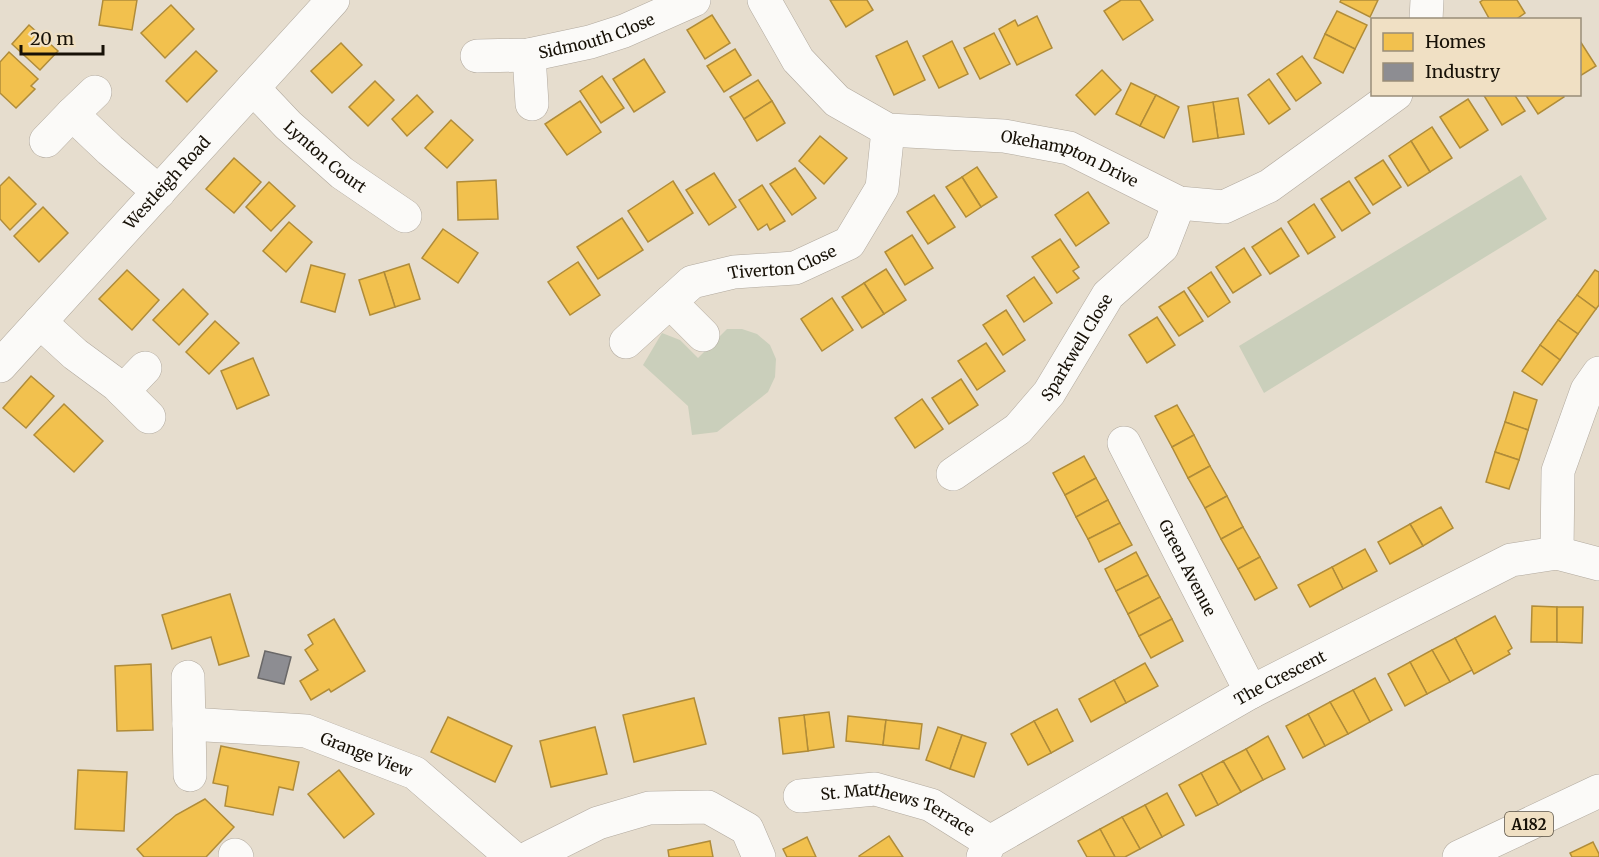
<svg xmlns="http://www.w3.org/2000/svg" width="1599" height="857" font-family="Merriweather,serif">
<rect width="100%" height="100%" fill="#e6ddce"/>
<g fill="#cacfbb">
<path d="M1521 175 1547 219 1264 393 1239 346Z"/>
<path d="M727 329H742L757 334 770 345 776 359 775 377 768 392 717 432 692 435 688 406 643 365 662 333 680 340 698 358Z"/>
</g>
<g fill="#f2c14e" stroke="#b08c39" stroke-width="1.5">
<path d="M103 0H137L132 30 99 25Z"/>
<path d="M830 0H867L873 10 846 27Z"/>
<path d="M1121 0H1140L1153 20 1123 40 1104 11Z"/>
<path d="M1341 0H1378L1370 17 1340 2Z"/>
<path d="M1483 0H1517L1525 13 1515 20H1490L1480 2Z"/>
<path d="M171 5 194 29 165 58 141 33Z"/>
<path d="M1337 11 1367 25 1355 49 1325 34Z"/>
<path d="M712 15 730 43 705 59 687 30Z"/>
<path d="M1037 16 1052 48 1017 65 999 29 1015 20 1018 26Z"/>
<path d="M29 25 58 51 40 70 12 44Z"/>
<path d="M994 33 1010 64 980 79 964 48Z"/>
<path d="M1325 34 1355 49 1343 73 1314 58Z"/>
<path d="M907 41 925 80 894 95 876 56Z"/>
<path d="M952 41 968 74 939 88 923 56Z"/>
<path d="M1580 41 1596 66 1580 76Z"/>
<path d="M341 43 362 65 332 93 311 71Z"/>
<path d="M735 49 751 75 724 92 707 66Z"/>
<path d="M196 51 217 71 187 102 166 81Z"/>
<path d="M9 52 38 79 31 86 35 89 16 108 0 93V62Z"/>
<path d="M1302 56 1321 83 1296 101 1277 74Z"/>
<path d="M644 59 665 92 634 112 613 79Z"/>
<path d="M1102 70 1121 90 1095 115 1076 95Z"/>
<path d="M602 76 624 108 601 123 580 91Z"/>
<path d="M1269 79 1290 109 1269 124 1248 95Z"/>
<path d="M758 80 772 101 744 119 730 97Z"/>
<path d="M375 81 394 100 368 126 349 107Z"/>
<path d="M1131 83 1156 95 1140 126 1116 114Z"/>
<path d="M1483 94H1514L1525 111 1502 125Z"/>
<path d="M1525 94H1563L1564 97 1538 114Z"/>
<path d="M417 95 433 112 407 136 392 119Z"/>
<path d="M1156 95 1179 107 1164 138 1140 126Z"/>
<path d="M1238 98 1244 134 1218 138 1213 102Z"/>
<path d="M1468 99 1488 130 1460 148 1440 117Z"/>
<path d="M580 101 601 132 567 155 545 124Z"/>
<path d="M772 101 785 123 757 141 744 119Z"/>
<path d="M1213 102 1218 138 1193 142 1188 106Z"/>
<path d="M451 120 473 140 447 168 425 148Z"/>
<path d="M1432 127 1452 158 1430 172 1411 141Z"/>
<path d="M820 136 847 158 824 184 799 161Z"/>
<path d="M1411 141 1430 172 1408 186 1389 156Z"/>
<path d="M234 158 261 182 234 213 206 189Z"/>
<path d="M1383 160 1401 187 1373 205 1355 178Z"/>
<path d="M977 167 997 197 981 207 962 177Z"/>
<path d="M795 168 816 198 792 215 770 184Z"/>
<path d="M714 173 736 207 709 225 686 190Z"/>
<path d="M9 177 36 204 10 230 0 219V186Z"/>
<path d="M962 177 981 207 966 217 946 187Z"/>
<path d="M496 180 498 219 458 220 457 182Z"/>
<path d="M673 181 693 213 648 242 628 211Z"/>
<path d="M1349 181 1370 213 1342 231 1321 199Z"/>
<path d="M269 182 295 206 271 231 246 207Z"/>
<path d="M762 185 785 221 770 230 767 224 758 230 739 200Z"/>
<path d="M1088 192 1109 223 1076 246 1055 215Z"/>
<path d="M934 195 955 227 928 244 907 212Z"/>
<path d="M1314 204 1335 237 1308 254 1288 222Z"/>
<path d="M43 207 68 233 39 262 14 236Z"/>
<path d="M622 218 643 250 598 279 577 247Z"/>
<path d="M289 222 312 242 286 272 263 251Z"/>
<path d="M1281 228 1299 256 1270 274 1252 247Z"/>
<path d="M443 229 478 253 458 283 422 258Z"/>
<path d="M912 235 933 268 905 285 885 252Z"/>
<path d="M1060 239 1079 267 1073 271 1079 278 1057 293 1032 257Z"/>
<path d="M1244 248 1261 275 1233 293 1216 267Z"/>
<path d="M578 262 600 295 570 315 548 282Z"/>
<path d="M409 264 420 299 395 307 384 272Z"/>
<path d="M311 265 345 274 335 312 301 302Z"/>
<path d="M886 269 906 300 884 314 864 283Z"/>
<path d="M127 270 159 300 132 330 99 299Z"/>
<path d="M1595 270 1599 272V305L1596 309 1577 295Z"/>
<path d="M384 272 395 307 370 315 359 280Z"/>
<path d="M1211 272 1230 302 1208 317 1188 288Z"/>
<path d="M1034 277 1052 303 1024 322 1007 296Z"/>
<path d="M864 283 884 314 862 328 842 297Z"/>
<path d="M183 289 208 314 179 345 153 320Z"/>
<path d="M1184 291 1203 321 1179 336 1159 307Z"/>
<path d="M1577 295 1596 309 1578 334 1558 320Z"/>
<path d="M832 298 853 330 822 351 801 319Z"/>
<path d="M1006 310 1025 340 1003 355 983 325Z"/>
<path d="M1157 317 1175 345 1147 363 1129 335Z"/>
<path d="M1558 320 1578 334 1560 360 1540 345Z"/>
<path d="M215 321 239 343 209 374 186 352Z"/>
<path d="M986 343 1005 371 977 390 958 361Z"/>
<path d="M1540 345 1560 360 1542 385 1522 371Z"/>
<path d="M253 358 269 395 237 409 221 371Z"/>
<path d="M31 376 54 396 26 428 3 408Z"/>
<path d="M961 379 978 405 949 424 932 398Z"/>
<path d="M1514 392 1537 400 1528 430 1505 422Z"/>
<path d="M922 399 943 429 915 448 895 418Z"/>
<path d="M64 404 103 441 74 472 34 435Z"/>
<path d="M1177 405 1194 435 1172 447 1155 416Z"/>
<path d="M1505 422 1528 430 1519 460 1495 452Z"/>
<path d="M1194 435 1210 466 1188 478 1172 447Z"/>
<path d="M1495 452 1519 460 1509 489 1486 482Z"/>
<path d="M1084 456 1096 478 1065 495 1053 473Z"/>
<path d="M1210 466 1227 496 1205 508 1188 478Z"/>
<path d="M1096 478 1108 500 1076 517 1065 495Z"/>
<path d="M1227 496 1243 527 1221 539 1205 508Z"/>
<path d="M1108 500 1120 523 1088 539 1076 517Z"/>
<path d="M1441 507 1453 528 1423 546 1410 524Z"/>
<path d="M1120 523 1132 545 1099 562 1088 539Z"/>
<path d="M1410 524 1423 546 1390 564 1378 542Z"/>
<path d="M1243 527 1260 557 1238 569 1221 539Z"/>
<path d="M1365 549 1377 571 1343 589 1332 567Z"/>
<path d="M1136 552 1148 575 1116 591 1105 569Z"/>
<path d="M1260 557 1277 588 1255 600 1238 569Z"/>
<path d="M1332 567 1343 589 1310 607 1298 585Z"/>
<path d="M1148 575 1160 597 1128 614 1116 591Z"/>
<path d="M230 594 249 656 219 665 211 637 172 649 162 615Z"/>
<path d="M1160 597 1172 619 1139 636 1128 614Z"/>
<path d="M1532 606 1557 607V642H1531Z"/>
<path d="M1557 607H1583L1582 643 1557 642Z"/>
<path d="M1495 616 1512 648 1508 651 1510 654 1474 674 1455 638Z"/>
<path d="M334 619 365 671 331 692 329 689 311 700 300 681 318 670 305 650 313 644 308 635Z"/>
<path d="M1172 619 1183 641 1151 658 1139 636Z"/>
<path d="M1455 638 1472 670 1450 682 1432 650Z"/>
<path d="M1432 650 1450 682 1427 694 1410 662Z"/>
<path d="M1410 662 1427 694 1405 706 1388 674Z"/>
<path d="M1145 663 1158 686 1126 703 1114 680Z"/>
<path d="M151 664 153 730 117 731 115 666Z"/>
<path d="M1375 678 1392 710 1370 722 1353 690Z"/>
<path d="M1114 680 1126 703 1091 722 1079 699Z"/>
<path d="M1353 690 1370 722 1348 734 1330 702Z"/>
<path d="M694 698 706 744 634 762 623 715Z"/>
<path d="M1330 702 1348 734 1325 746 1308 714Z"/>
<path d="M1057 709 1073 741 1051 753 1034 721Z"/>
<path d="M829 712 834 747 808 751 804 715Z"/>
<path d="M1308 714 1325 746 1303 758 1286 726Z"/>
<path d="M804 715 808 751 783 754 779 718Z"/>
<path d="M848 716 886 720 883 745 846 741Z"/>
<path d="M448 717 512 746 495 782 431 752Z"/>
<path d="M886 720 922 724 919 749 883 745Z"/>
<path d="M1034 721 1051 753 1028 765 1011 734Z"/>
<path d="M595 727 607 774 551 787 540 741Z"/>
<path d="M938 727 962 735 950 769 926 760Z"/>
<path d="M962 735 986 743 974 777 950 769Z"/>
<path d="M1268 736 1285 769 1263 780 1246 749Z"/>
<path d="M221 746 299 762 293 790 279 787 273 815 225 806 228 786 213 783Z"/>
<path d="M1246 749 1263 780 1241 792 1223 761Z"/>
<path d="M1223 761 1241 792 1218 805 1201 773Z"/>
<path d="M78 770 127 772 124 831 75 829Z"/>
<path d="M339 770 374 814 344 838 308 794Z"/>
<path d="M1201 773 1218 805 1196 816 1179 785Z"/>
<path d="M1167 793 1184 825 1162 837 1145 805Z"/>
<path d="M205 799 234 827 206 857H144L137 849 176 815Z"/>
<path d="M1145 805 1162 837 1140 849 1122 817Z"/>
<path d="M1122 817 1140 849 1125 857H1115L1100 829Z"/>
<path d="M1100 829 1115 857H1087L1078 841Z"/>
<path d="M889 836 903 857H860L859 856Z"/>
<path d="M807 837 816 857H787L783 849Z"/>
<path d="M710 841 713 857H669L668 850Z"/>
<path d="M1593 842 1599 854V857H1572L1570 853Z"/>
</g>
<path fill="#8d8d92" stroke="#6a6868" stroke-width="1.5" d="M265 651 291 657 284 684 258 678Z"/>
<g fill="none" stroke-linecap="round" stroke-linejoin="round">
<defs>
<g id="minor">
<path id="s1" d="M764 0 798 60 837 101 888 130 1004 136 1069 148 1179 203 1224 207 1269 186 1396 94"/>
<path d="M1426 20 1427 0"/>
<path d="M529 55 532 104"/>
<path id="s2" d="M477 56 529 55 590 42 624 31 694 0"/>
<path id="s3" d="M253 88 288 125 342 173 405 216"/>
<path d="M95 92 72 114 110 150 159 192"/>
<path d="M46 141 72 114"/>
<path d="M670 302 703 335"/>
<path d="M40 322 75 354 117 385 149 417"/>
<path id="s4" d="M626 342 692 282 734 272 795 268 849 243 882 188 888 130"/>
<path id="s5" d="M0 366 333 0"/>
<path d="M123 391 145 368"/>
<path id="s6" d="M1124 443 1251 692"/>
<path id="s7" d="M953 474 1018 429 1049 393 1108 295 1162 247 1179 203"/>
<path d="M1557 553 1558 471 1587 390 1599 373"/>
<path d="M188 677 190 775"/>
<path id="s8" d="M189 724 306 731 415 773 512 857"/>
<path id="s9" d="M800 796 875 789 931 805 990 842"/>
<path d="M235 855 237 857"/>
<path d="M530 857 598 823 649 808 708 807 747 829 759 857"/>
<path id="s10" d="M983 857 990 842 1251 692 1511 560 1557 553 1599 564"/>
</g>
<path id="major" d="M1459 857 1599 791"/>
</defs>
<use href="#minor" stroke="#b1a99e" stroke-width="34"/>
<use href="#major" stroke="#b1a99e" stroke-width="34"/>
<use href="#minor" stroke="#fbfaf8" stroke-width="33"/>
<use href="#major" stroke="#fbfaf8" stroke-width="33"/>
</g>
<g text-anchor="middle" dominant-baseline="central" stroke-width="6" stroke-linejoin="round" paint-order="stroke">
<rect fill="#f0e0c4" stroke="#584f40" stroke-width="1.5" x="1505" y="812" width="48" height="24" rx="4.5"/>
<g font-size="15" font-weight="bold" fill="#171107">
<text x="1529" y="824">A182</text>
</g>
<g font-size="16" fill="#171107" stroke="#f0e0c4">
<text stroke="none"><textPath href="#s2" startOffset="122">Sidmouth Close</textPath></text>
<text stroke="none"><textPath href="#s3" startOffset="100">Lynton Court</textPath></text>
<text stroke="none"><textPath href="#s1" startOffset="370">Okehampton Drive</textPath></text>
<text stroke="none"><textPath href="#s5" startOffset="248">Westleigh Road</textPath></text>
<text stroke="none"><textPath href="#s4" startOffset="182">Tiverton Close</textPath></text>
<text stroke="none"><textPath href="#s7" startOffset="180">Sparkwell Close</textPath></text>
<text stroke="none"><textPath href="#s6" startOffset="140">Green Avenue</textPath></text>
<text stroke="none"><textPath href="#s10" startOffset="350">The Crescent</textPath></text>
<text stroke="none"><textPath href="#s8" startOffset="182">Grange View</textPath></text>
<text stroke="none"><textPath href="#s9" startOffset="102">St. Matthews Terrace</textPath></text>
</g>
</g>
<rect x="1371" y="18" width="210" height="78" fill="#f0e0c4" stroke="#998d78" stroke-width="1.5"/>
<rect x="1383" y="33" width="30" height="18" fill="#f2c14e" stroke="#998d78" stroke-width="1.5"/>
<text x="1425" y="48" font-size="18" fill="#171107">Homes</text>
<rect x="1383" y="63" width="30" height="18" fill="#8d8d92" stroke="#998d78" stroke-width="1.5"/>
<text x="1425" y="78" font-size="18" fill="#171107">Industry</text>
<path d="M21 45v9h82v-9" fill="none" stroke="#171107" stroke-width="3"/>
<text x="30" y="45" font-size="18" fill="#171107" stroke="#f0e0c4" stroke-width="4.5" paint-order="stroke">20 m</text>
</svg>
